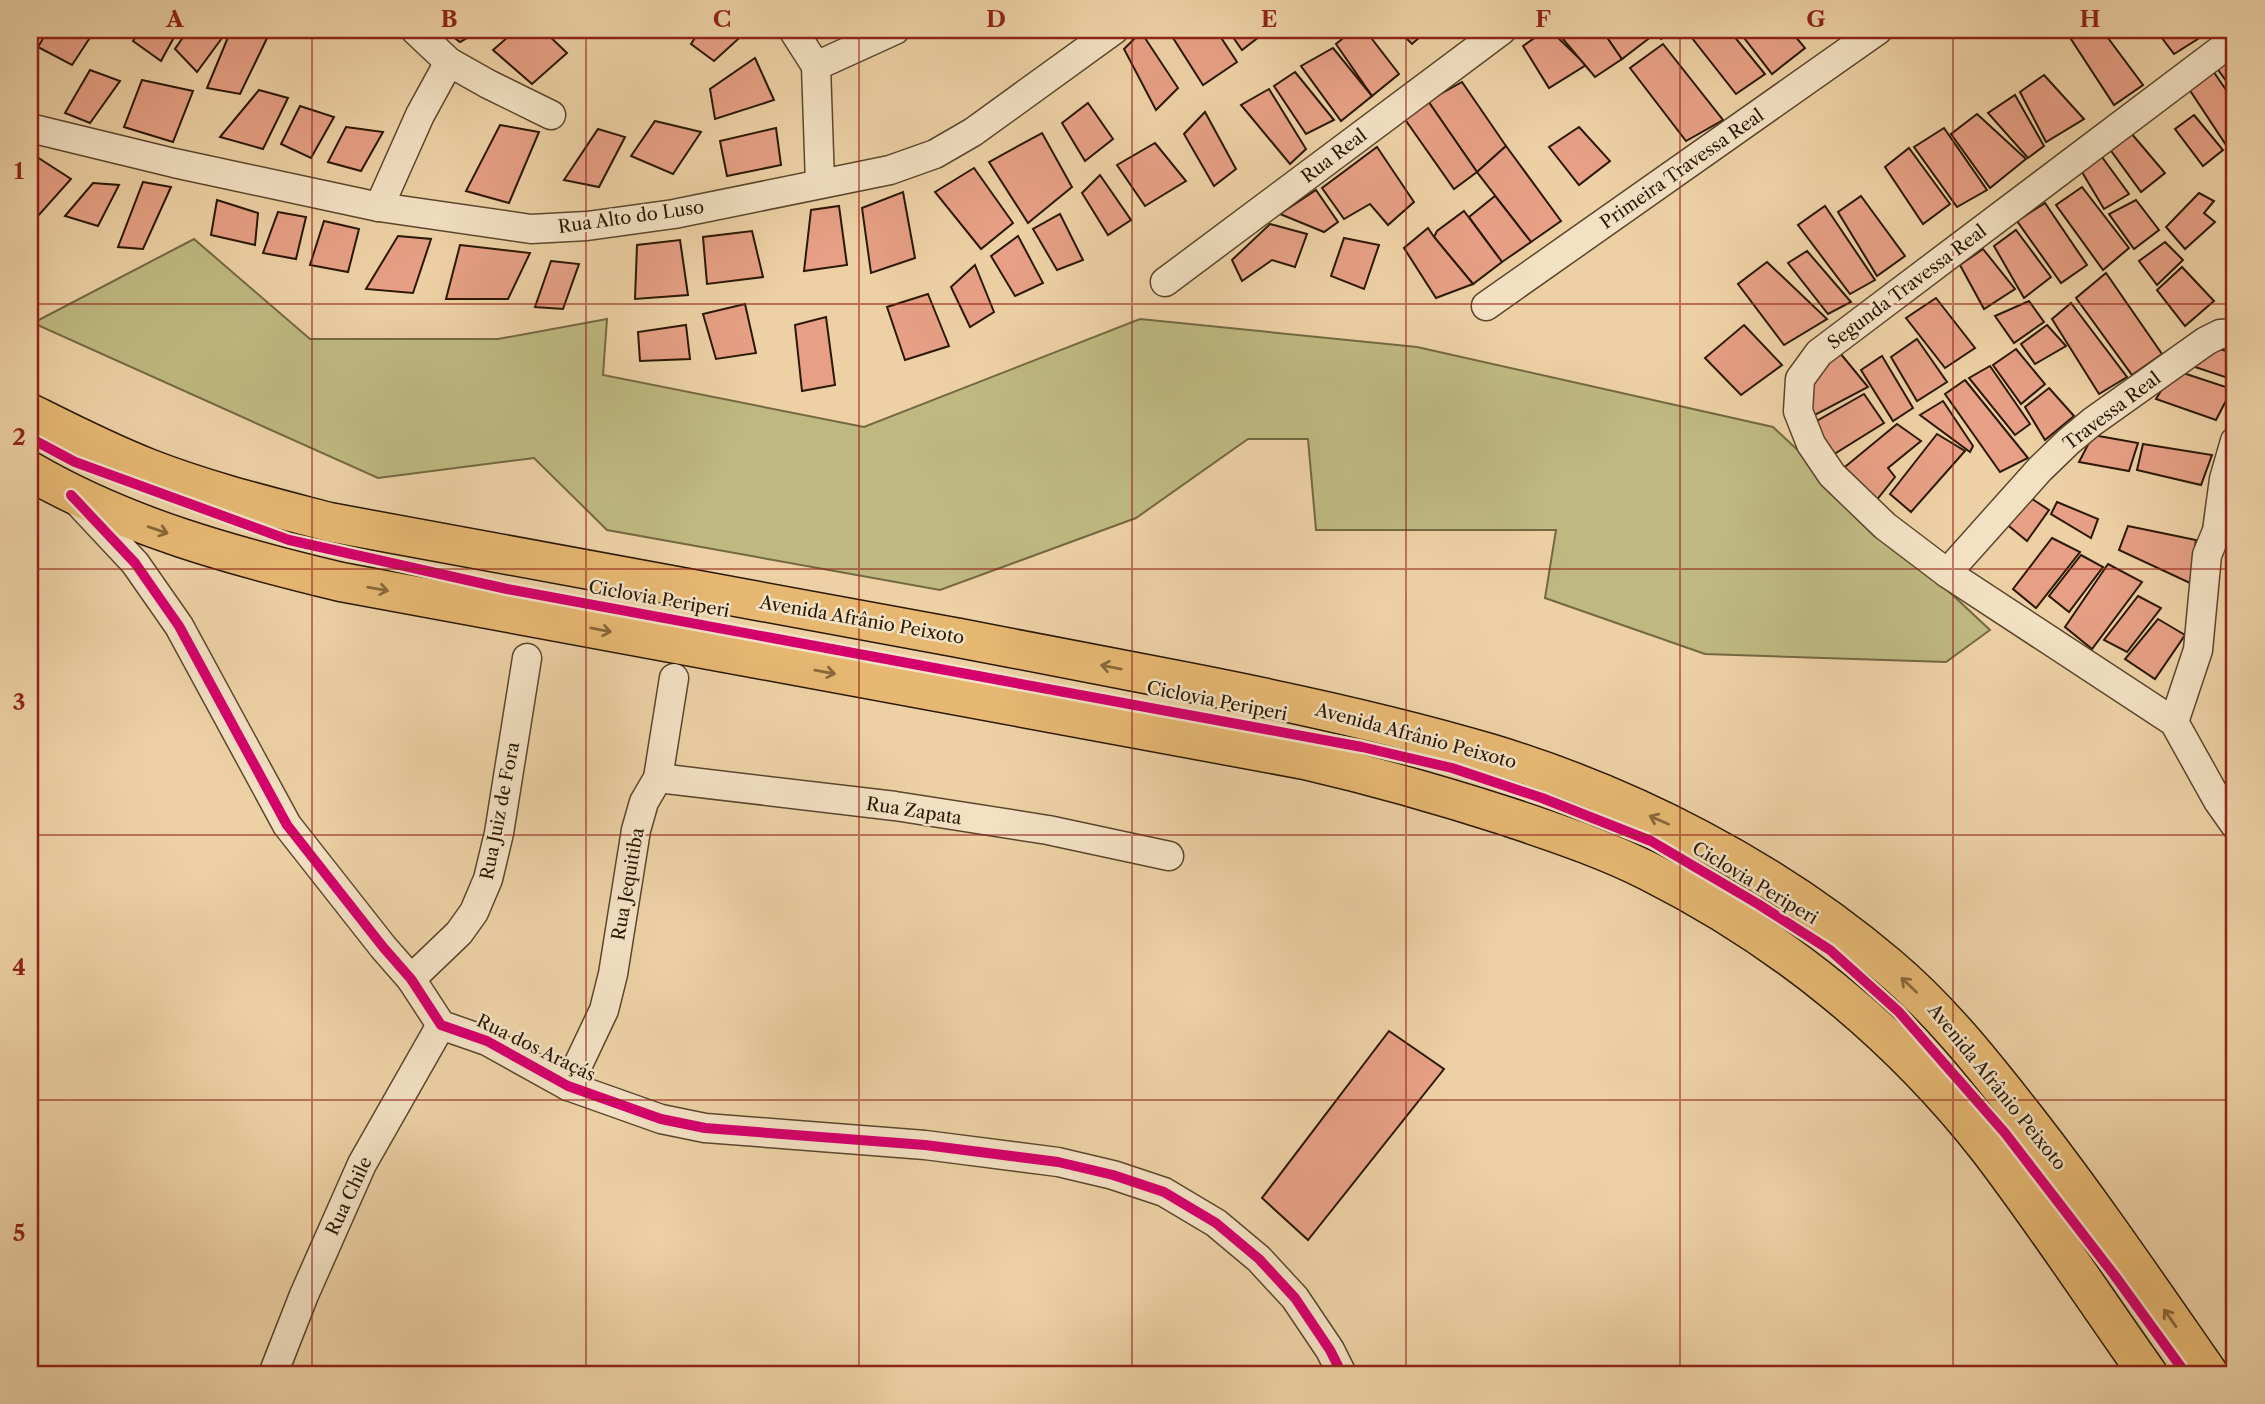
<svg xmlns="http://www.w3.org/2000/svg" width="2265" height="1404" font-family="'Libre Caslon Text',serif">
<rect width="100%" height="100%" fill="#edd1a5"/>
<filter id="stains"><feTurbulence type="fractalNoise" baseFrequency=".00286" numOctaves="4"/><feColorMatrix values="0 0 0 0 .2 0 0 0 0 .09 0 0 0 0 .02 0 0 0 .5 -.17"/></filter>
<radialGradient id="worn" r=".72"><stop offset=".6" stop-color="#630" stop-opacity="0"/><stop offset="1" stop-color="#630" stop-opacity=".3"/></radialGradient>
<path fill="#bfb981" stroke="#746842" stroke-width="2" d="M194 239 310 339H498L607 319 603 375 864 427 1140 319 1417 347 1773 427 1990 630 1946 662 1705 654 1545 598 1556 530H1316L1308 439H1248L1136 518 940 590 607 530 534 458 378 478 33 323Z"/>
<g fill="#e7a085" stroke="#2a1803" stroke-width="2">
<path d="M48 30H95L72 65 38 47Z"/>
<path d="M141 30H178L161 61 133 41Z"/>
<path d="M188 30H205L222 38 197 72 175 49Z"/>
<path d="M231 30H271L240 94 207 88Z"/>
<path d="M444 30H481L460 42Z"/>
<path d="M516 30H543L567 53 532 84 493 50Z"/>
<path d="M700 30H748L714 61 691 44Z"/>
<path d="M1168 30H1216L1237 62 1203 85Z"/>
<path d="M1228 30H1268L1242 50Z"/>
<path d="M1353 30H1365L1399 74 1372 96 1336 44Z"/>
<path d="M1398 30H1428L1412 44Z"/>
<path d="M1546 30H1550L1586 65 1549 88 1523 46Z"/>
<path d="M1561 30H1602L1622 59 1595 77 1557 32Z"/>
<path d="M1602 30H1653L1656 33 1622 59Z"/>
<path d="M1653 30H1674L1661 39Z"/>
<path d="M1704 30H1729L1765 74 1736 94 1692 38Z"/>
<path d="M1738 30H1790L1805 48 1772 74Z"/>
<path d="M2065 30H2102L2143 85 2114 105Z"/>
<path d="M2156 30H2195L2201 37 2174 54Z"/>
<path d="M1141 32 1178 88 1156 110 1124 49Z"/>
<path d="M1663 44 1723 120 1686 141 1630 68Z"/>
<path d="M1333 48 1372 96 1341 121 1301 66Z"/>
<path d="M2235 53V93L2216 67Z"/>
<path d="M755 58 774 100 715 119 710 89Z"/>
<path d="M30 59 38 62 30 80Z"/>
<path d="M2211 68 2235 103V147L2230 151 2187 86Z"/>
<path d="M90 70 120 81 90 123 65 113Z"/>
<path d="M1295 72 1334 120 1306 134 1274 86Z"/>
<path d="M2044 75 2084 119 2046 142 2020 92Z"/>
<path d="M142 80 193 91 173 142 124 127Z"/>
<path d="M1462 82 1506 146 1477 172 1428 101Z"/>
<path d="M1269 89 1306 149 1290 164 1241 105Z"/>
<path d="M259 90 288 98 263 149 220 137Z"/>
<path d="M2015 95 2044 146 2028 158 1988 113Z"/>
<path d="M1428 101 1477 172 1454 189 1404 118Z"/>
<path d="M1088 103 1113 139 1085 161 1062 123Z"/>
<path d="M300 106 334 117 311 158 281 144Z"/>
<path d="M1205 112 1236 169 1214 186 1184 134Z"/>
<path d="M1977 114 2026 159 1990 188 1951 134Z"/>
<path d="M2194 115 2223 150 2203 166 2175 129Z"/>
<path d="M655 121 701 132 673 174 631 156Z"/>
<path d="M500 125 539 132 509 203 466 191Z"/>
<path d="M346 127 383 132 361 171 328 162Z"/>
<path d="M1579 127 1610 161 1579 185 1549 147Z"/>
<path d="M776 128 781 165 727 176 720 141Z"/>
<path d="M1944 128 1987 190 1957 207 1914 147Z"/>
<path d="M598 129 625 137 599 187 564 180Z"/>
<path d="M1042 133 1072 187 1028 223 989 162Z"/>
<path d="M2131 133 2165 173 2141 192 2109 148Z"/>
<path d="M1155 143 1186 181 1145 206 1117 165Z"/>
<path d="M1506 146 1561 221 1531 242 1477 172Z"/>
<path d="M1377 147 1414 202 1388 225 1370 204 1344 219 1322 188Z"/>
<path d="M1909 148 1950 204 1923 224 1885 167Z"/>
<path d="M2099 153 2129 194 2104 209 2079 167Z"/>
<path d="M37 157 71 179 30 225V167Z"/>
<path d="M974 168 1013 223 981 249 935 192Z"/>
<path d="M1100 175 1131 220 1108 235 1082 193Z"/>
<path d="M143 182 171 187 143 249 118 247Z"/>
<path d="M93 183 119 185 98 226 65 216Z"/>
<path d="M2082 187 2129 248 2103 270 2056 205Z"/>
<path d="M1316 190 1338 222 1324 232 1280 214Z"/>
<path d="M903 192 915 258 871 273 862 208Z"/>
<path d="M2199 193 2214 201 2204 213 2215 222 2185 249 2166 227Z"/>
<path d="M1495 196 1531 242 1502 262 1469 217Z"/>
<path d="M1861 196 1905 256 1877 276 1838 212Z"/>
<path d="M217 200 258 213 255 245 211 235Z"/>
<path d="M2136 200 2159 230 2134 249 2109 214Z"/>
<path d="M2045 203 2087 265 2061 283 2017 221Z"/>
<path d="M839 206 847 265 804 271 811 210Z"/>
<path d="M1825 206 1875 280 1850 294 1798 225Z"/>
<path d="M1464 211 1502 262 1473 284 1434 237 1437 231Z"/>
<path d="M278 212 306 217 296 259 263 253Z"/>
<path d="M1060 214 1083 260 1057 270 1033 229Z"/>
<path d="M324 221 359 229 348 272 310 265Z"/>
<path d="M1270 224 1307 234 1295 267 1272 260 1242 281 1232 260Z"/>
<path d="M1428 228 1434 237 1473 284 1436 298 1404 248Z"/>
<path d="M2016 230 2051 277 2024 298 1994 246Z"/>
<path d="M752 231 763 277 707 284 703 237Z"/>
<path d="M398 236 431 239 413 293 366 289Z"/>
<path d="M1018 236 1043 283 1015 296 991 256Z"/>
<path d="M1344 238 1379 245 1364 289 1331 276Z"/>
<path d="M680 240 688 295 635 299 637 245Z"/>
<path d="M2165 242 2183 260 2157 285 2139 261Z"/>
<path d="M460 245 530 253 508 299H446Z"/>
<path d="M1983 249 2015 289 1984 309 1960 265Z"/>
<path d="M1807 251 1851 302 1828 314 1788 263Z"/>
<path d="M551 261 579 264 563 309 535 307Z"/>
<path d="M1767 262 1827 319 1784 345 1738 284Z"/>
<path d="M975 265 994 312 970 327 951 287Z"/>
<path d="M2182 267 2214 301 2185 326 2157 290Z"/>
<path d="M2106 273 2162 354 2132 375 2076 298Z"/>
<path d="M2235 274V293L2230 292Z"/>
<path d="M928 294 949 346 905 360 887 307Z"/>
<path d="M1936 298 1975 348 1945 368 1906 318Z"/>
<path d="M2029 301 2044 322 2014 343 1995 316Z"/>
<path d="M2071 303 2127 377 2099 394 2052 319Z"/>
<path d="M745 304 756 353 716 359 703 314Z"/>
<path d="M826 317 835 385 802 391 795 325Z"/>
<path d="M686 325 690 359 640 361 638 332Z"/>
<path d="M1744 325 1782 365 1741 395 1705 358Z"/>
<path d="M2047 325 2066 346 2035 364 2021 344Z"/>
<path d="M1917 339 1947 382 1917 401 1891 357Z"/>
<path d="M2211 347 2235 353 2234 380 2195 367Z"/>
<path d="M2016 349 2045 384 2021 404 1993 365Z"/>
<path d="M1840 353 1868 387 1811 417 1808 383Z"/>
<path d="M1882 356 1913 408 1893 421 1861 370Z"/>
<path d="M1990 366 2030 424 2015 435 1969 378Z"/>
<path d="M2174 370 2232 389 2216 420 2156 399Z"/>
<path d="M1965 380 2028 458 2000 472 1945 394Z"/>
<path d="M2049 388 2074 416 2045 440 2025 407Z"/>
<path d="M1864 394 1884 423 1831 456 1815 422Z"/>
<path d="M1943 401 1973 446 1970 452 1920 415Z"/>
<path d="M1897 424 1921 441 1888 468 1895 477 1875 502 1840 471Z"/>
<path d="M1937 434 1965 451 1911 512 1890 494Z"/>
<path d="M2093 435 2138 443 2129 471 2079 462Z"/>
<path d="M2143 444 2212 455 2201 485 2137 470Z"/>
<path d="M2026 495 2049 510 2027 541 2004 522Z"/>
<path d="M2057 502 2098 519 2091 538 2051 514Z"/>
<path d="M2128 526 2196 540 2190 583 2119 550Z"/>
<path d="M2052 538 2080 552 2036 608 2013 589Z"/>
<path d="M2081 555 2103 567 2069 612 2049 596Z"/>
<path d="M2108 564 2142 582 2092 649 2065 627Z"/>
<path d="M2138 596 2161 608 2127 652 2104 640Z"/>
<path d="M2158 619 2185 635 2155 679 2125 659Z"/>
<path d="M1389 1031 1444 1069 1308 1240 1262 1198Z"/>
</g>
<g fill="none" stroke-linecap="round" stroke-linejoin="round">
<defs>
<g id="street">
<path d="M415 30 449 62 488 84 551 115"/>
<path d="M793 30 816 66 820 183"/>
<path d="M2235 39 1819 353 1800 379 1798 411 1811 444 1832 475 1885 526 1947 573 2174 722 2218 801 2235 825"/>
<path d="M816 66 895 30"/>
<path d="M30 128 174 163 379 207 531 229 587 226 674 214 890 170 935 154 973 132 1114 30"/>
<path d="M379 207 420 115 449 62"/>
<path d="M1165 282 1502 30"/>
<path d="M1486 306 1878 30"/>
<path d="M76 500 135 563 179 626 287 825 383 947 411 979 441 1025 487 1041 568 1086 661 1119 705 1128 925 1145 1058 1162 1113 1175 1164 1192 1216 1223 1259 1259 1295 1298 1330 1350 1342 1374"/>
<path d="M1947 573 2040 469 2069 441 2092 422 2206 341 2220 334 2235 333"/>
<path d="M2174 722 2198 650 2207 555 2217 531 2224 479 2235 441"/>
<path d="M658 778 895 806 1048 830 1169 856"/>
<path d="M411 979 459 933 474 912 488 879 499 833 527 658"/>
<path d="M568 1086 604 1010 613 974 636 830 644 802 658 778 674 678"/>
<path d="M273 1374 304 1295 362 1164 441 1025"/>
</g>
<g id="primary">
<path d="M30 413C68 432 107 452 148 468 207 491 268 506 329 522 539 562 749 600 959 638 1034 652 1108 667 1182 681 1285 701 1388 723 1489 753 1632 796 1774 869 1888 966 1938 1008 1979 1059 2019 1110 2086 1195 2147 1285 2209 1374"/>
<path d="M30 471C126 527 233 556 341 582L1305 760C1374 776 1441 795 1509 817 1556 833 1605 849 1650 872 1781 938 1897 1032 1988 1148 2044 1221 2095 1299 2148 1374"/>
</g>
</defs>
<use href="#street" stroke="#5b462c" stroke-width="31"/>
<use href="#primary" stroke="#2a1803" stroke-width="41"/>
<use href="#street" stroke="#f3e1c4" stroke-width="28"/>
<use href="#primary" stroke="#e6b872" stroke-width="38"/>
<defs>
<g id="cycleway">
<path d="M30 438 75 462 289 540 507 589 1362 747 1452 768 1542 798 1651 841 1758 904 1830 950 1899 1012 2005 1133 2115 1276 2186 1374"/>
<path d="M71 495 135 563 179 626 287 825 383 947 411 979 441 1025 487 1041 568 1086 661 1119 705 1128 925 1145 1058 1162 1113 1175 1164 1192 1216 1223 1259 1259 1295 1298 1330 1350 1342 1374"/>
</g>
</defs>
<use href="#cycleway" stroke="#f3e1c4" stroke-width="15"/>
<use href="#cycleway" stroke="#d6006c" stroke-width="10"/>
</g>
<defs><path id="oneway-shaft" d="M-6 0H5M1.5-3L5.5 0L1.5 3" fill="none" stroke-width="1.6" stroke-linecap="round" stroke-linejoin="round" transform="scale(1.75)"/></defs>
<g stroke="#88683a">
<use href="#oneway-shaft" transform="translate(158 530) rotate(19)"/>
<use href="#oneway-shaft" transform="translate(378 589) rotate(10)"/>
<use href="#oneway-shaft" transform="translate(601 630) rotate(11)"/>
<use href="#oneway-shaft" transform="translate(1111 667) rotate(-169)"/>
<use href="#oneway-shaft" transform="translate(825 672) rotate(10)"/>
<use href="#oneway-shaft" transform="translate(1659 820) rotate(-156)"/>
<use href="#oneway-shaft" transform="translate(1909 985) rotate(-137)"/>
<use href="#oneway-shaft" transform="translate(2170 1318) rotate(-125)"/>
</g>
<path fill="none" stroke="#8f2418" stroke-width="2" stroke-opacity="0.55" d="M312 30V1374M586 30V1374M859 30V1374M1132 30V1374M1406 30V1374M1680 30V1374M1953 30V1374M30 304H2235M30 569H2235M30 835H2235M30 1100H2235"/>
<g text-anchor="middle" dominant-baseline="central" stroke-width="5" stroke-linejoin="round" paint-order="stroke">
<g font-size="18" fill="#2a1803" stroke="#f3e1c4">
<text transform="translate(1334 156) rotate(-37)">Rua Real</text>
<text transform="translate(1682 169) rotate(-35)">Primeira Travessa Real</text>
<text transform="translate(631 217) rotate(-8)">Rua Alto do Luso</text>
<text transform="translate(1907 287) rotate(-37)">Segunda Travessa Real</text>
<text transform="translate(2112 411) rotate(-37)">Travessa Real</text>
<text transform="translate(659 599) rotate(10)">Ciclovia Periperi</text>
<text transform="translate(862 620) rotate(10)">Avenida Afrânio Peixoto</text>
<text transform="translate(1217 701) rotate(11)">Ciclovia Periperi</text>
<text transform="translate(1416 736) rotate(15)">Avenida Afrânio Peixoto</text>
<text transform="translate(500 811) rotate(-79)">Rua Juiz de Fora</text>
<text transform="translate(914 811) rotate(9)">Rua Zapata</text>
<text transform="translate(1755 883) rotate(31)">Ciclovia Periperi</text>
<text transform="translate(628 884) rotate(-80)">Rua Jequitiba</text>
<text transform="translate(536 1048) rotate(26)">Rua dos Araçás</text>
<text transform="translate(1997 1087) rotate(51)">Avenida Afrânio Peixoto</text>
<text transform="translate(349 1196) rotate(-65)">Rua Chile</text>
</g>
</g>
<rect width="2265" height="1404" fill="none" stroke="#edd1a5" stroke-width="77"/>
<rect x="38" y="38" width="2188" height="1328" fill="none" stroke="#8f2418" stroke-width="2.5"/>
<g font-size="23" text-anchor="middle" font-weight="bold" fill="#8f2418">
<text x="175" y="27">A</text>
<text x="449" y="27">B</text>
<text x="722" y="27">C</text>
<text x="996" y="27">D</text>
<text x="1269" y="27">E</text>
<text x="1543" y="27">F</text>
<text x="1816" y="27">G</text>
<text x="2090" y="27">H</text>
<text x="19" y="179">1</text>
<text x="19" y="445">2</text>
<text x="19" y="710">3</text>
<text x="19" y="975">4</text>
<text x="19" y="1241">5</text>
</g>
<rect width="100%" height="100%" filter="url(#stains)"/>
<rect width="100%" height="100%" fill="url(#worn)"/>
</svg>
